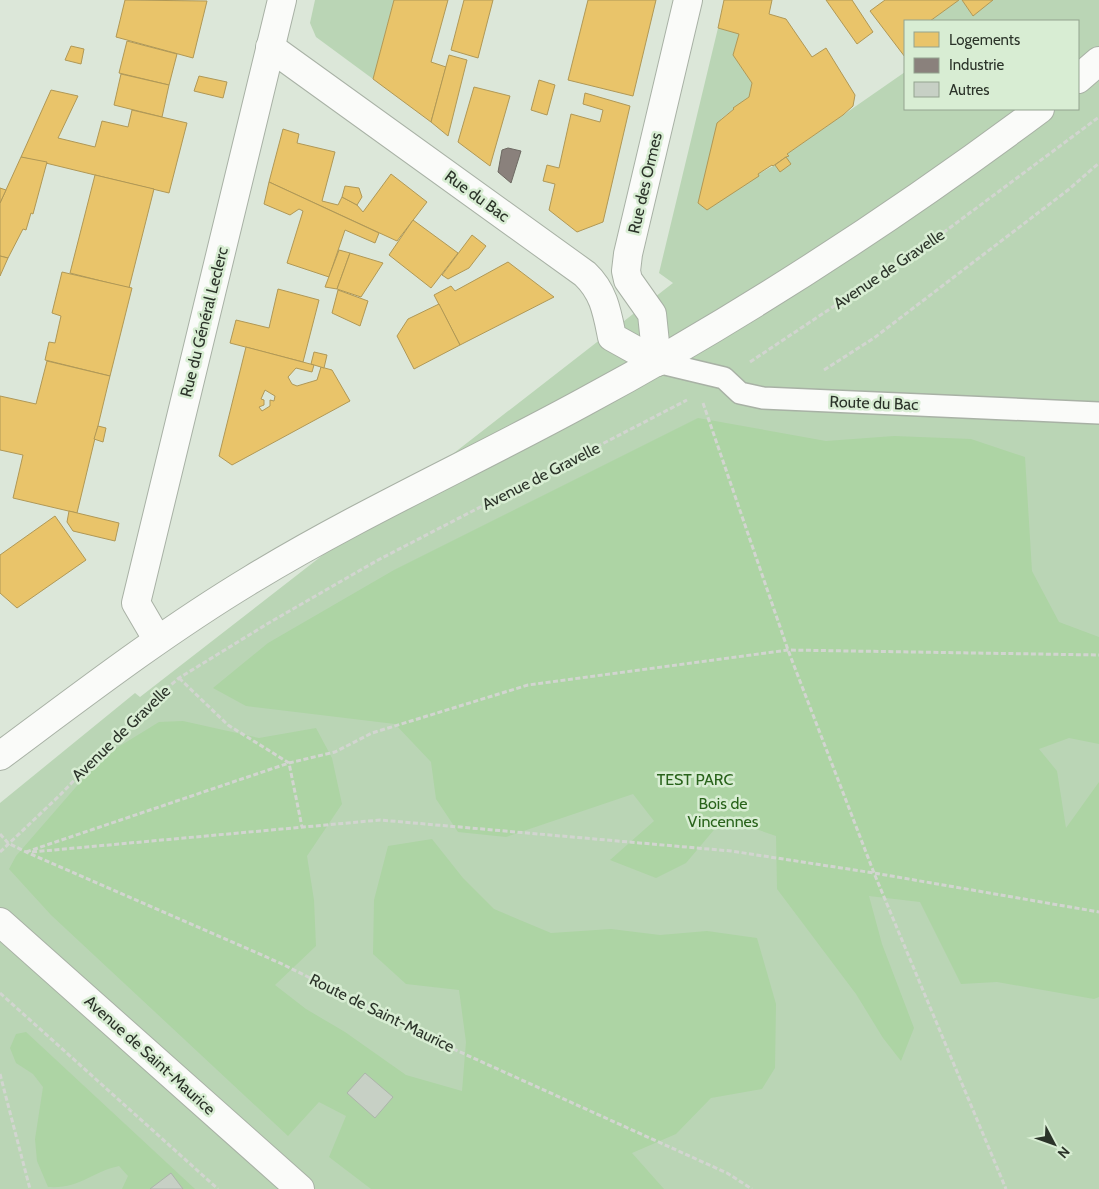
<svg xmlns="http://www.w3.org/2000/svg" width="1099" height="1189" font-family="Cabin,sans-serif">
<rect width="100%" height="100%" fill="#dce7d9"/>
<g fill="#bad5b5">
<path d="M315 0H394L373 79 316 37 310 23Z"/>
<path d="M959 0H962L973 16 993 0H1099V1189H0V803L135 693 140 697 673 283 659 273 718 28 739 34 733 55 752 83 749 97 721 119 758 174 775 165 780 171 790 164 786 157 789 156 787 154 905 72V109H1078V21H930Z"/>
</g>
<g fill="#add4a4">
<path d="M698 418 826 441 894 436 971 439 1025 457 1032 571 1059 622 1099 637V744L1069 738 1039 749 1057 771 1066 828 1099 782V997L1094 999 997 982 961 984 920 902 869 896 882 944 914 1028 901 1061 883 1038 856 994 777 889 776 836 724 818 686 863 656 878 610 860 654 821 633 794 506 837 458 832 436 799 431 762 395 724 246 706 213 688 268 643 394 570Z"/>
<path d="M183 721 259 738 316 728 332 758 342 804 307 856 314 900 316 946 275 985 306 1009 345 1032 406 1075 462 1091 466 1042 459 990 406 984 373 954 374 900 388 846 432 839 463 878 494 909 551 933 611 929 660 935 707 931 757 938 776 1004 775 1068 762 1089 711 1098 676 1134 632 1153 664 1189H371L329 1157 346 1116 319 1102 288 1136 51 915 9 869 16 856 102 757 159 722Z"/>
<path d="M26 1032 195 1189H122L128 1176 119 1166C91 1172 80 1189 48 1187L37 1161 35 1139 43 1087 33 1074 16 1063 10 1048 16 1034Z"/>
</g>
<g fill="#e9c46a" stroke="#b09856" fill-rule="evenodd">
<path d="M125 0 207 1 193 58 116 37Z"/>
<path d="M394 0H448L431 62 446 67 431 122 373 79Z"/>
<path d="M464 0H493L478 58 451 50Z"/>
<path d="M588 0H656L633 96 568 80Z"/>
<path d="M724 0H772L769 14 786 19 812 57 826 48 855 95 853 106 843 115 787 154 789 156 786 157 773 166 772 165 758 174 759 176 707 210 698 203 717 123 734 109 733 108 749 97 752 83 733 55 739 34 718 28Z"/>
<path d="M826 0H852L873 32 857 44Z"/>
<path d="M885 0H959L930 21H905V57L870 11Z"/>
<path d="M962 0H993L973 16Z"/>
<path d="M127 41 177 54 169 85 119 73Z"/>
<path d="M71 46 84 49 81 64 65 60Z"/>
<path d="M449 55 467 60 448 136 431 122Z"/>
<path d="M121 74 169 85 162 117 114 105Z"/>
<path d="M199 76 227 82 223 98 194 91Z"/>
<path d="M539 80 555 85 547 115 531 110Z"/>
<path d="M474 87 510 96 490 166 458 142Z"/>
<path d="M51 90 78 96 58 138 95 147 102 121 128 127 132 110 187 123 169 193 21 157Z"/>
<path d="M585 93 630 106 603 222 577 232 549 210 555 184 543 181 547 165 559 168 571 114 600 122 603 110 583 104Z"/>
<path d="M283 129 299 134 297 143 335 152 322 201 338 205 342 197 357 205 363 212 391 174 427 202 397 241 269 182Z"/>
<path d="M21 157 47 162 33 214 31 213 26 230 23 229 8 258 0 256V203Z"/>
<path d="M786 157 791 164 780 172 775 165Z"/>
<path d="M95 175 154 189 129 288 70 273Z"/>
<path d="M269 182 379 233 375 243 345 230 329 277 287 263 303 211 299 209 290 215 264 204Z"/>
<path d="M345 186 359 188 362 197 357 205 342 197Z"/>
<path d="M0 188 6 190 0 203Z"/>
<path d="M413 220 458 253 431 288 389 255Z"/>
<path d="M472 235 486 246 469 268 448 279 442 275Z"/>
<path d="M339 250 350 253 337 289 325 287Z"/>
<path d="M350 253 383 263 361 297 337 289Z"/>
<path d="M0 256 8 258 0 276Z"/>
<path d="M508 262 554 297 460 345 434 295 451 286 455 291Z"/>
<path d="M62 272 132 288 110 376 45 360 49 342 55 343 61 316 52 313Z"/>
<path d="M278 289 319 300 303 362 230 343 236 320 269 328Z"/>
<path d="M338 290 368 301 360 326 332 313Z"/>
<path d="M439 304 460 345 414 369 397 336 408 319Z"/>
<path d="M246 347 314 365 312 372 296 368 288 377 292 384 297 386 317 380 321 367 332 370 350 401 232 465 219 456ZM265 390 275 396 274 401 270 400V406L262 411 259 407 264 405V400L261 399Z"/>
<path d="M314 352 327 355 324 368 311 364Z"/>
<path d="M47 361 110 376 77 513 13 498 23 455 0 450V396L36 404Z"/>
<path d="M98 426 106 428 103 442 94 439Z"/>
<path d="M69 511 119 523 115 541 73 531 67 522Z"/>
<path d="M55 516 86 560 17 608 0 593V555Z"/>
</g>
<path fill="#8a817c" stroke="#6e6a63" d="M508 148 521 151 511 183 498 172 502 150Z"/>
<g fill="#c7d0c5" stroke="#acb4aa">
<path d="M365 1073 393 1097 375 1118 347 1093Z"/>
<path d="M171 1173 183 1189H150Z"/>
</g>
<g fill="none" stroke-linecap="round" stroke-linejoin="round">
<defs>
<path id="service" d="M657 362 724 378 740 393 763 398 1099 413"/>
<g id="minor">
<path d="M270 47 585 274C604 292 607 312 612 337L657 362"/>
<path d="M657 362 652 314 628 280 626 271 628 254 688 0"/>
<path d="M157 639 136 603 282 0"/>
</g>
<g id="tertiary">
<path d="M1078 79 1099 61"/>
<path d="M0 756C82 695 164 632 252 579 359 514 474 462 584 402 744 316 895 217 1040 109"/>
</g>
<path id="secondary" d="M0 922 300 1189"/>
</defs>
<use href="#service" stroke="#a8b1a5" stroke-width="24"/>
<use href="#minor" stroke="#a8b1a5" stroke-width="30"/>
<use href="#tertiary" stroke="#a8b1a5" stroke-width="30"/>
<use href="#secondary" stroke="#a8b1a5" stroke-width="30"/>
<g stroke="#d2d5d0" stroke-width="3" stroke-dasharray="5 2.5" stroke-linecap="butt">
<path d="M750 362 932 241 1099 117"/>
<path d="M824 370 874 338 1068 190 1099 163"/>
<path d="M703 403 788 650 874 873 1006 1189"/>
<path d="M179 678 228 725 289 763 302 827"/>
<path d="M0 834 8 843 26 852 280 963 449 1047 727 1173 752 1189"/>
<path d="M0 852 60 795 147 705 179 678 272 621 378 560 687 400"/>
<path d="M26 852 289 763 335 752 372 733 528 685 788 650 1099 655"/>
<path d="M32 852 380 820 731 851 874 873 1099 912"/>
<path d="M0 993 218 1189"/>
<path d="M0 1074 30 1189"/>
</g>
<use href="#service" stroke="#fafbf9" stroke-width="21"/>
<use href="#minor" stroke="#fafbf9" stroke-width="28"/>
<use href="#tertiary" stroke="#fafbf9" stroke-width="28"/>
<use href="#secondary" stroke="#fafbf9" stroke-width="28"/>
</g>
<g text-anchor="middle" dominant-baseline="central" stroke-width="5" stroke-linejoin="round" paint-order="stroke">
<g font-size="16" fill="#2b3329" stroke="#d8edd3">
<text transform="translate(645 183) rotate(-77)">Rue des Ormes</text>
<text transform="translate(477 196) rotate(36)">Rue du Bac</text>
<text transform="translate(889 269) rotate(-34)">Avenue de Gravelle</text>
<text transform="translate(204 322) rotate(-76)">Rue du Général Leclerc</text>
<text transform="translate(874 403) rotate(2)">Route du Bac</text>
<text transform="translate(541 476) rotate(-27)">Avenue de Gravelle</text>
<text transform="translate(121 733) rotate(-44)">Avenue de Gravelle</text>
<text transform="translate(382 1013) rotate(26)">Route de Saint-Maurice</text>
<text transform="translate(150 1055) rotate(42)">Avenue de Saint-Maurice</text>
</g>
<g font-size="16" fill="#29631b" stroke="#d8edd3">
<text x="695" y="779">TEST PARC</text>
<text x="723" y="803">Bois de<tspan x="723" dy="18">Vincennes</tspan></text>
</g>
</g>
<rect x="904" y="20" width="175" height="90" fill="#d8edd3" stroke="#93a38f"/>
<rect x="914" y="32" width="25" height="15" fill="#e9c46a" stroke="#93a38f"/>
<text x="949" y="45" font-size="15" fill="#2b3329">Logements</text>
<rect x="914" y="58" width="25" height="15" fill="#8a817c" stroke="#93a38f"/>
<text x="949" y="70" font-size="15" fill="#2b3329">Industrie</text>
<rect x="914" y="82" width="25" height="15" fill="#c7d0c5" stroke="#93a38f"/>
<text x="949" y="95" font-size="15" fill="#2b3329">Autres</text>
<g transform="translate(1054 1144) rotate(131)" stroke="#d8edd3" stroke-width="4" paint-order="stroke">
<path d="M0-4L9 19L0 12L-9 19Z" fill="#2b3329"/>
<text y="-8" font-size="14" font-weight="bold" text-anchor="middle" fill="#2b3329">N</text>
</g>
</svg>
